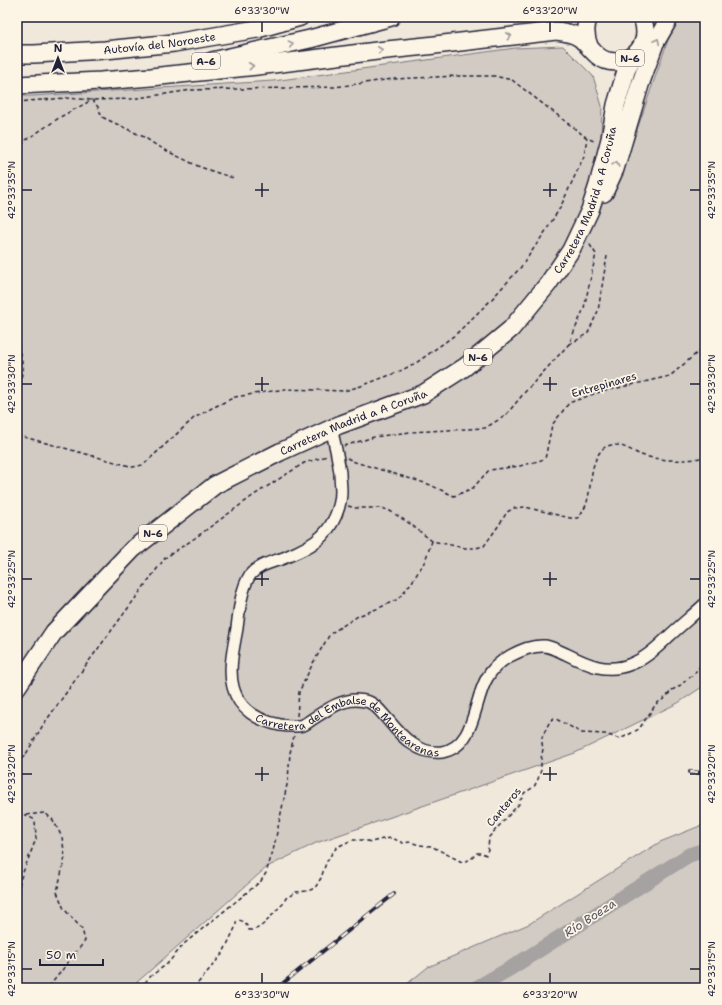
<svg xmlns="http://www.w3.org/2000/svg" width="722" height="1005" font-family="'Shantell Sans',sans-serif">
<rect width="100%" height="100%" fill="#efe8db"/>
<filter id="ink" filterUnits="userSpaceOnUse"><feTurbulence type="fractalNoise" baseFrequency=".025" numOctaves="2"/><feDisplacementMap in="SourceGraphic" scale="8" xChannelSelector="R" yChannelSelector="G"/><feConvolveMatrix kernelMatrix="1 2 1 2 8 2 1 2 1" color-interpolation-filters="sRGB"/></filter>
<g filter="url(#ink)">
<g fill="#d1cbc3" stroke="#7a767f">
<path d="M681 17H705V685L678 703 575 753 316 843 267 867 135 984 128 988H17V96H32L273 81 515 48 563 46 593 76 602 106 601 140 631 147 668 40Z"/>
<path d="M705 824V988H402L428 967 529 924 660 842Z"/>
</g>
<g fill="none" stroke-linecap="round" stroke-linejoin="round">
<path stroke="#a6a2a2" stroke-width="15" d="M476 988 511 968 689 855 705 850"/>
<defs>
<g id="minor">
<path id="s1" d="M331 428C335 444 338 457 340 473 340 479 341 485 341 491 341 508 333 525 322 536 312 546 298 552 286 557 274 562 259 564 250 575 241 589 239 612 237 628 234 646 228 669 233 687 239 710 259 721 280 725 287 726 296 727 303 725 306 724 308 722 311 720 324 712 339 700 356 700 360 700 365 701 369 702 378 706 383 715 389 721 402 737 419 755 442 752 476 746 473 701 487 678 492 669 501 661 510 656 521 650 532 645 545 646 552 647 559 651 566 654 588 665 607 674 631 664 645 659 657 648 668 637 680 626 693 615 705 604"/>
</g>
<g id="highway">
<path d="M589 46C585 36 584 27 589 17"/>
<path id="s2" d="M17 54H34L105 50 174 43 257 29 300 17"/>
<path d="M212 61 310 39 391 17"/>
<path d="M17 85 101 81 151 77 257 66 377 51 426 46 556 31C564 32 573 33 580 38 586 43 591 50 598 56 610 66 630 62 639 50 647 40 646 28 642 17"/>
<path d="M604 193 615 169 640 85 655 43 670 17"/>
<path id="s3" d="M17 687 54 632 133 549 215 485 280 452 339 425 423 394 465 367 511 329 548 284 571 250 590 210 598 185 610 139 616 105 626 71 633 56"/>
</g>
</defs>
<use href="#minor" stroke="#22223b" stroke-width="14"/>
<use href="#highway" stroke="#22223b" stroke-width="20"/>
<g stroke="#22223b" stroke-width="1.5" stroke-dasharray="4 3" stroke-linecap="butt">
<path d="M17 102 66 98 92 100 131 99 192 90 335 87 393 79 457 76H494L512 80 587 138 596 142"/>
<path d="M17 151 26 140 62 116 92 100 98 107 102 117 144 137 156 145 175 155 200 167 233 178"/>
<path d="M17 339 23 367 19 391 17 396"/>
<path d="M569 344 579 339 588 333 598 311 607 256"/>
<path d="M17 435 133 467 143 465 194 418 212 408 235 397 285 389 344 391 361 386 398 372 416 363 455 335 490 301 521 267 545 232 560 208 584 156 587 138"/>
<path d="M344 446 374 437 410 432 485 428 505 416 525 392 569 344 584 308 596 254 588 242"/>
<path d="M347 458 355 462 428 484 454 496 473 488 489 470 520 466 545 459 552 425 569 403 596 393 670 376 705 346"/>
<path d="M348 506 356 508H382L390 511 409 523 432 541 465 548H476L484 546 499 525 507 512 514 508 525 507 570 518H578C581 514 584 510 586 505 592 488 589 467 600 452 603 447 610 444 616 445 623 445 634 452 641 455 661 461 685 462 705 457"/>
<path d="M297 716 299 692 313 663 330 634 358 616 379 608 398 599 412 582 425 561 432 541"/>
<path d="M17 764 26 754 43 725 86 665 165 558 195 538 254 495 304 463 327 456"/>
<path d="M17 814 26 815 35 820 36 839 20 880 17 904"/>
<path d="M26 815 45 813 53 820 62 837 65 857 57 892 64 909 82 929 85 941 48 988"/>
<path d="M140 988 151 976 167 964 185 943 261 881 266 873 273 851 288 780 290 753 294 736"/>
<path d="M193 988 198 983 223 953 236 926V922L239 920 245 922 249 930C263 931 273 912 283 904L286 898 293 894 296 892 308 891 315 888 321 878 326 863 330 856 337 847 352 840H363L371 842 383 839 392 838 403 843 411 842 419 845 431 846 462 862 469 860 472 858 477 853H482L486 855 488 849 489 837 519 804 520 800 523 797 524 793 534 787 538 779 541 770V759L543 749 542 743V737L550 721 554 718 573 728 581 733 605 734 617 738 624 737 639 729 656 704 665 698 672 690 678 687 695 673 698 668 705 665"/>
</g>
<use href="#minor" stroke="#fcf5e5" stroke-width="11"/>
<use href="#highway" stroke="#fcf5e5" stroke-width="17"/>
<defs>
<g id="rail">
<path d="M690 772 705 773"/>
<path d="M277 988 394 894"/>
</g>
</defs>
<use href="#rail" stroke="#22223b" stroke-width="4"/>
<use href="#rail" stroke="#fcf5e5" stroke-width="2.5" stroke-dasharray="8" stroke-linecap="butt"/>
</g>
<defs><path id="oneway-chevron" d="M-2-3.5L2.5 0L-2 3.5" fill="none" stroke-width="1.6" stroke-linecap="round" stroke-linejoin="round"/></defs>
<g stroke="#9a9698">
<use href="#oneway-chevron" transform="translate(509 36) rotate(-6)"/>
<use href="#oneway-chevron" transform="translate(657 41) rotate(-63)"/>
<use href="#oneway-chevron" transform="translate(291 44) rotate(-13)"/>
<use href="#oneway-chevron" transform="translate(380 50) rotate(-6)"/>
<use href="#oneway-chevron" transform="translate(251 66) rotate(-6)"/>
<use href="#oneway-chevron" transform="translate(616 164) rotate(-73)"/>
</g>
</g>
<path fill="none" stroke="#22223b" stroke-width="1.5" d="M262 22V32M550 22V32M262 183V197M550 183V197M22 190H32M255 190H269M543 190H557M690 190H700M262 377V391M550 377V391M22 384H32M255 384H269M543 384H557M690 384H700M262 572V586M550 572V586M22 579H32M255 579H269M543 579H557M690 579H700M262 767V781M550 767V781M22 774H32M255 774H269M543 774H557M690 774H700M22 969H32M690 969H700M262 973V983M550 973V983"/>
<g text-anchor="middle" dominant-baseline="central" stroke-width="3.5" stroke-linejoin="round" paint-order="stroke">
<g fill="#fcf5e5" stroke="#63616e" stroke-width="1">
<rect x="616" y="50" width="28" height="16" rx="3"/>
<rect x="192" y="53" width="28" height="16" rx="3"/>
<rect x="464" y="349" width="28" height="16" rx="3"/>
<rect x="139" y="525" width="28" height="16" rx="3"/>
</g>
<g font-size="10" font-weight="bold" fill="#22223b">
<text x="630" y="58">N-6</text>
<text x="206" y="61">A-6</text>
<text x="478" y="357">N-6</text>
<text x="153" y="533">N-6</text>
</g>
<g font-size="11" fill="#22223b" stroke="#fcf5e5">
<text stroke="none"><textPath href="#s2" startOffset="143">Autovía del Noroeste</textPath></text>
<text stroke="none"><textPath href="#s3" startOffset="773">Carretera Madrid a A Coruña</textPath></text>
<text transform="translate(604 385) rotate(-16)">Entrepinares</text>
<text stroke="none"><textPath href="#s3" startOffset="437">Carretera Madrid a A Coruña</textPath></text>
<text stroke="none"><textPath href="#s1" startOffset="455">Carretera del Embalse de Montearenas</textPath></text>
<text transform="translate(504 807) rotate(-50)">Canteros</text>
</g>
<g font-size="12" font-style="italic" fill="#575564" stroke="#fcf5e5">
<text transform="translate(590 918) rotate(-33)">Río Boeza</text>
</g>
</g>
<rect width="722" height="1005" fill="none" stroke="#fcf5e5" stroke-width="44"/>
<g transform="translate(58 58)" stroke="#fcf5e5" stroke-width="3" paint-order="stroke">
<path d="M0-3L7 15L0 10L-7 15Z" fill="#22223b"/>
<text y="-6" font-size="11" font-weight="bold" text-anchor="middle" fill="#22223b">N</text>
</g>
<path d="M40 959v6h63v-6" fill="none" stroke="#22223b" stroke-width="2"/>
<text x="46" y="959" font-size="12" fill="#22223b" stroke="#fcf5e5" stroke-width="3" paint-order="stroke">50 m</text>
<rect x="22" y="22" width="678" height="961" fill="none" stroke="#22223b" stroke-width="1.5"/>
<g font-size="10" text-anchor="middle" fill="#22223b">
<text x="262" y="14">6°33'30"W</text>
<text x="550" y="14">6°33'20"W</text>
<text transform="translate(11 190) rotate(-90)" y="4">42°33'35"N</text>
<text transform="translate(711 190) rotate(-90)" y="4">42°33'35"N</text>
<text transform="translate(11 384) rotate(-90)" y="4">42°33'30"N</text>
<text transform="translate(711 384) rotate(-90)" y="4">42°33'30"N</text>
<text transform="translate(11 579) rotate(-90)" y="4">42°33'25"N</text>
<text transform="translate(711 579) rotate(-90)" y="4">42°33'25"N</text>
<text transform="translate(11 774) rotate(-90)" y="4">42°33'20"N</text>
<text transform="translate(711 774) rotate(-90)" y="4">42°33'20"N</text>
<text transform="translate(11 969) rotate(-90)" y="4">42°33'15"N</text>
<text transform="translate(711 969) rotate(-90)" y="4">42°33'15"N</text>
<text x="262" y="998">6°33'30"W</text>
<text x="550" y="998">6°33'20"W</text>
</g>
</svg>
